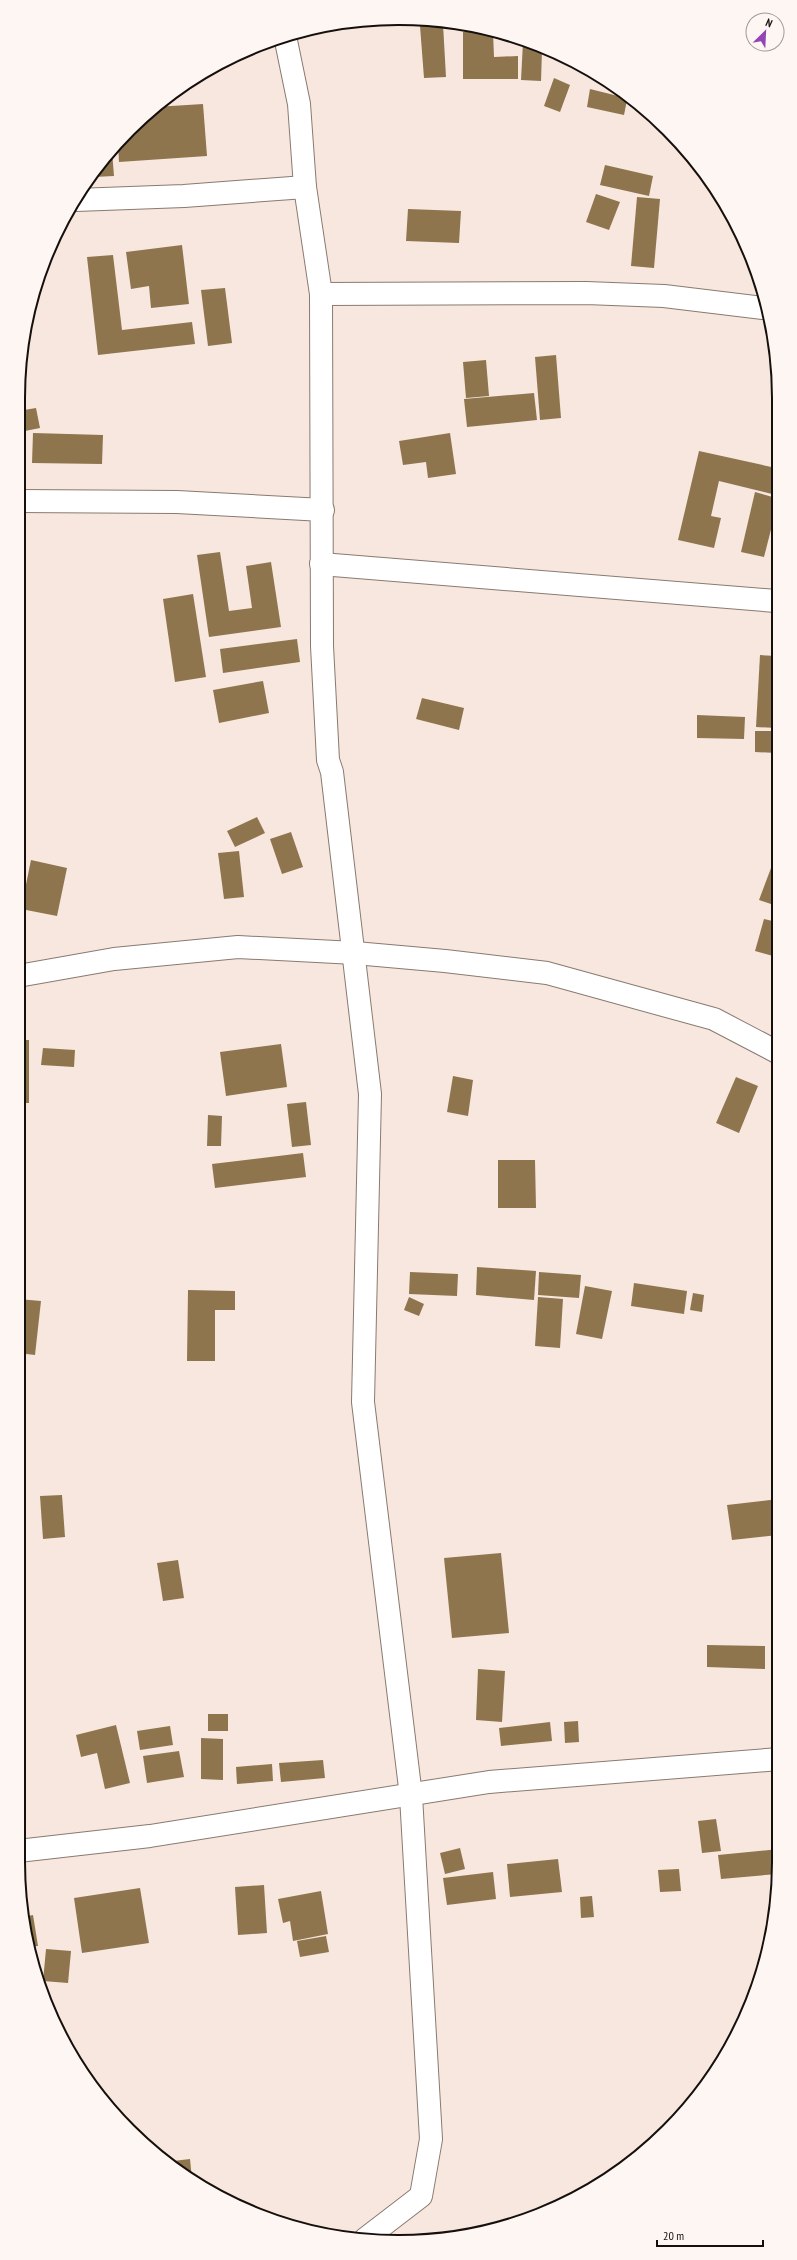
<svg xmlns="http://www.w3.org/2000/svg" width="797" height="2260" font-family="'PT Sans Narrow',sans-serif">
<rect width="100%" height="100%" fill="#f8e7de"/>
<g fill="#8e754e">
<path d="M443 24 446 77 424 78 420 26Z"/>
<path d="M463 32H493L494 57 518 56V79H463Z"/>
<path d="M523 42 542 50 541 81 521 80Z"/>
<path d="M554 78 570 85 560 112 544 106Z"/>
<path d="M590 89 622 97 627 100 624 115 587 107Z"/>
<path d="M203 104 207 156 119 162 118 144 155 107Z"/>
<path d="M112 151 114 176 94 177V172L96 167Z"/>
<path d="M605 165 653 176 649 196 600 185Z"/>
<path d="M596 194 620 202 609 230 586 222Z"/>
<path d="M637 197 660 199 654 268 631 266Z"/>
<path d="M408 209 461 211 459 243 406 241Z"/>
<path d="M182 245 189 304 151 308 149 286 131 289 126 252Z"/>
<path d="M113 255 122 330 192 322 195 344 98 355 87 257Z"/>
<path d="M225 288 232 343 208 346 201 290Z"/>
<path d="M556 355 561 418 540 420 535 357Z"/>
<path d="M486 360 489 396 466 398 463 362Z"/>
<path d="M534 393 537 420 467 427 464 399Z"/>
<path d="M36 408 40 428 20 432 18 411Z"/>
<path d="M33 433 103 435 102 464 32 463Z"/>
<path d="M450 433 456 474 428 478 426 462 403 465 399 441Z"/>
<path d="M699 451 776 468V495L719 481 711 516 721 518 714 548 678 540Z"/>
<path d="M755 492 776 498V510L764 557 741 552Z"/>
<path d="M220 552 229 611 252 608 246 566 271 562 281 627 209 637 197 555Z"/>
<path d="M193 594 206 677 175 682 163 599Z"/>
<path d="M297 639 300 662 223 673 220 649Z"/>
<path d="M760 655 776 656 777 728 756 727Z"/>
<path d="M263 681 269 713 219 723 213 690Z"/>
<path d="M422 698 464 708 459 730 416 719Z"/>
<path d="M697 715 745 717 744 739 697 738Z"/>
<path d="M755 731H777V753L755 752Z"/>
<path d="M257 817 265 833 235 847 227 831Z"/>
<path d="M291 832 303 867 282 874 270 839Z"/>
<path d="M239 851 244 897 224 899 218 853Z"/>
<path d="M777 852V906L759 900Z"/>
<path d="M31 860 67 868 57 916 21 909Z"/>
<path d="M764 919 777 922V957L755 951Z"/>
<rect x="18" y="1040" width="11" height="63"/>
<path d="M281 1044 287 1087 226 1096 220 1052Z"/>
<path d="M43 1048 75 1050 74 1067 41 1065Z"/>
<path d="M453 1076 473 1080 468 1116 447 1112Z"/>
<path d="M736 1077 758 1086 739 1133 716 1123Z"/>
<path d="M306 1102 311 1145 292 1147 287 1104Z"/>
<path d="M208 1115 222 1116 221 1146H207Z"/>
<path d="M303 1153 306 1177 215 1188 212 1164Z"/>
<path d="M498 1160H535L536 1208H498Z"/>
<path d="M477 1267 536 1271 534 1300 476 1295Z"/>
<path d="M410 1272 458 1274 457 1296 409 1294Z"/>
<path d="M539 1272 581 1275 579 1298 538 1295Z"/>
<path d="M634 1283 687 1291 684 1314 631 1306Z"/>
<path d="M585 1286 612 1291 602 1339 576 1334Z"/>
<path d="M188 1290 235 1291V1310H215V1361H187Z"/>
<path d="M693 1293 704 1295 702 1312 690 1310Z"/>
<path d="M409 1297 424 1304 419 1316 404 1310Z"/>
<path d="M538 1297 563 1299 560 1348 535 1346Z"/>
<path d="M18 1299 41 1301 35 1355 18 1353Z"/>
<path d="M62 1495 65 1537 43 1539 40 1496Z"/>
<path d="M778 1499V1535L732 1540 727 1505Z"/>
<path d="M501 1553 509 1633 452 1638 444 1558Z"/>
<path d="M178 1560 184 1598 163 1601 157 1563Z"/>
<path d="M707 1645 765 1646V1669L707 1667Z"/>
<path d="M478 1669 505 1671 502 1722 476 1720Z"/>
<rect x="208" y="1714" width="20" height="17"/>
<path d="M578 1721 579 1742 565 1743 564 1722Z"/>
<path d="M550 1722 552 1741 501 1746 499 1728Z"/>
<path d="M116 1725 130 1783 105 1789 97 1753 81 1757 76 1735Z"/>
<path d="M170 1726 173 1745 140 1750 137 1731Z"/>
<path d="M201 1738 223 1739V1780L201 1779Z"/>
<path d="M179 1751 184 1777 147 1783 143 1756Z"/>
<path d="M323 1760 325 1778 281 1782 279 1763Z"/>
<path d="M272 1764 273 1781 237 1784 236 1767Z"/>
<path d="M716 1819 721 1851 702 1853 698 1821Z"/>
<path d="M460 1848 465 1869 445 1874 440 1853Z"/>
<path d="M779 1849 777 1874 721 1879 718 1855Z"/>
<path d="M558 1859 562 1892 510 1897 507 1864Z"/>
<path d="M679 1869 681 1891 660 1892 658 1870Z"/>
<path d="M493 1872 496 1899 447 1905 443 1878Z"/>
<path d="M264 1885 267 1933 238 1935 235 1887Z"/>
<path d="M140 1888 149 1943 82 1953 74 1898Z"/>
<path d="M321 1891 328 1934 293 1941 290 1921 283 1923 278 1899Z"/>
<path d="M592 1896 594 1917 581 1918 580 1897Z"/>
<path d="M33 1915 38 1946 29 1947 23 1917Z"/>
<path d="M326 1936 329 1952 300 1957 297 1941Z"/>
<path d="M46 1949 71 1951 68 1983 43 1981Z"/>
<path d="M190 2159 192 2179 165 2162Z"/>
</g>
<g fill="none" stroke-linecap="round" stroke-linejoin="round">
<defs>
<g id="minor">
<path d="M285 36 299 104 305 187 321 294 322 646 328 760 332 772 370 1094 363 1402 411 1796 431 2139 421 2196 365 2239"/>
<path d="M76 200 184 196 305 187"/>
<path d="M321 294 586 293 664 296 763 308"/>
<path d="M18 501 177 502 323 510"/>
<path d="M321 564 776 601"/>
<path d="M18 976 114 959 238 947 355 953 445 961 547 973 714 1019 777 1052"/>
<path d="M18 1851 150 1836 489 1782 779 1759"/>
</g>
</defs>
<use href="#minor" stroke="#897a71" stroke-width="24"/>
<use href="#minor" stroke="#fff" stroke-width="22"/>
</g>
<path d="M0 0H797V2260H0ZM398 25H399A373 373 0 0 1 772 398V1862A373 373 0 0 1 399 2235H398A373 373 0 0 1 25 1862V398A373 373 0 0 1 398 25Z" fill="#fef6f3" fill-rule="evenodd"/>
<path fill="none" stroke="#16100d" stroke-width="2" d="M398 25H399A373 373 0 0 1 772 398V1862A373 373 0 0 1 399 2235H398A373 373 0 0 1 25 1862V398A373 373 0 0 1 398 25Z"/>
<g transform="translate(765 32) rotate(24)"><circle r="19" fill="#fef6f3" stroke="#a19a97"/>
<path d="M0-3L7 15L0 10L-7 15Z" fill="#9345b5"/>
<text y="-6" font-size="11" font-weight="bold" text-anchor="middle" fill="#16100d">N</text>
</g>
<path d="M657 2240v6h106v-6" fill="none" stroke="#16100d" stroke-width="2"/>
<text x="663" y="2240" font-size="12" fill="#16100d" stroke="#fef6f3" stroke-width="3" paint-order="stroke">20 m</text>
</svg>
